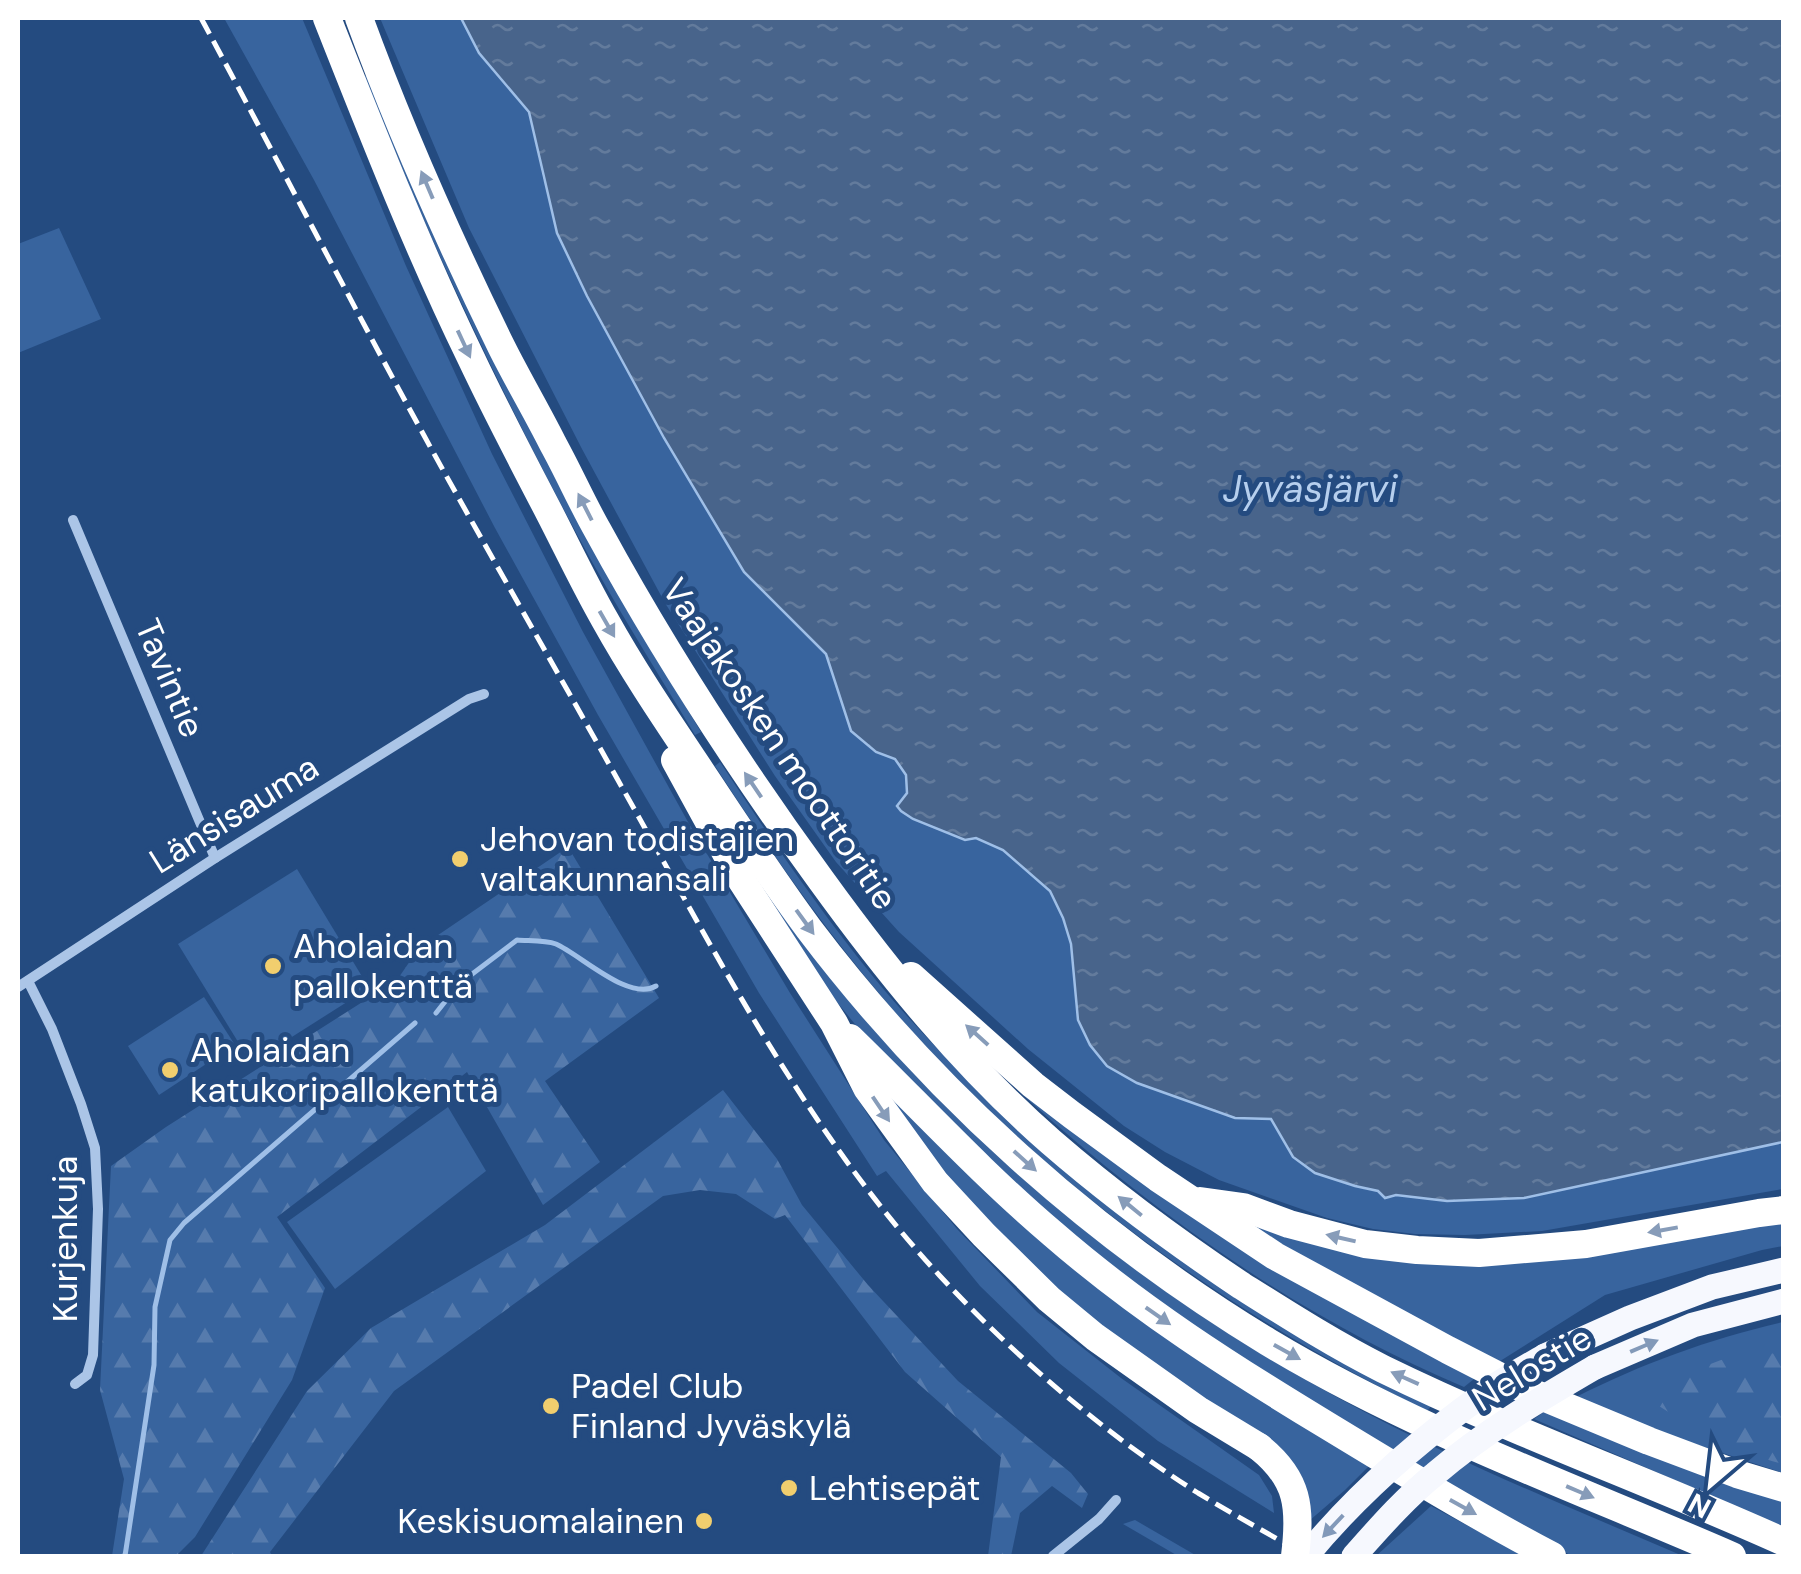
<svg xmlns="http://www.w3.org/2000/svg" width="1801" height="1574" font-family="'DM Sans',sans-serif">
<defs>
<pattern id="forest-firs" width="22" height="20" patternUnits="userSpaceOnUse" patternTransform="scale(2.5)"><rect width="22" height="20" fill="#38649e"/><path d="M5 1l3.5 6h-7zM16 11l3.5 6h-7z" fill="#567bad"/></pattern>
<pattern id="water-ripples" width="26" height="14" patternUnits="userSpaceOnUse" patternTransform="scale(2.5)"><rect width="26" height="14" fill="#48648b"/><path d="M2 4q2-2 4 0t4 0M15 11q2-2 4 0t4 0" fill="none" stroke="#637b9c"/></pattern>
</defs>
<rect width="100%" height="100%" fill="#244b80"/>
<g fill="#38649e">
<path d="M224 18H302L406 266 492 454 583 632 688 822 790 993 884 1140 957 1229 1037 1312 1121 1378 1259 1475 1272 1496 1274 1513 1158 1441 1059 1363 980 1286 886 1171 877 1176 759 993 598 715 495 528 314 180Z"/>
<path d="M380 18H461L479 53 529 112 543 179 743 572 826 654 852 731 876 751 895 759 906 775 907 793 901 811 913 819 965 840 976 838 1003 850 1050 891 1063 918 1071 944 1078 1020 1165 1094 1235 1118 1272 1119 1355 1186 1396 1195 1447 1201 1524 1198 1783 1142V1189L1542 1231 1465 1235 1415 1234 1373 1229 1327 1218 1219 1180 1165 1152 1124 1126 1028 1049 899 932 836 862 775 776 665 603 582 449 469 228Z"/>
<path d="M369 74 630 615 701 732 695 735C656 670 615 605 579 538 498 388 427 234 363 77Z"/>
<path d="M59 228 101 319 18 353V244Z"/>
<path d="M720 762C768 835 817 907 871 974 903 1014 939 1050 974 1087L1431 1406 1427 1411C1242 1320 1070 1201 928 1049 847 962 779 865 715 766Z"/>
<path d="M748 866C901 1095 1114 1281 1359 1409 1464 1465 1574 1509 1683 1556H1572L1420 1472 1250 1368 1058 1228 876 1050 819 980Z"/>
<path d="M297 869 369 988 251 1063 178 944Z"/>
<path d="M204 997 235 1045 159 1095 128 1046Z"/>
<path d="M877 1080 919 1126 1372 1463 1345 1490 1309 1521 1306 1498 1100 1329 963 1200Z"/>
<path d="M1028 1092 1479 1375 1464 1387C1301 1318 1155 1215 1024 1096Z"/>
<path d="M448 1107 486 1171 335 1289 287 1222Z"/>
<path d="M1240 1220 1366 1253 1783 1220V1246L1762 1250 1605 1295 1497 1363 1452 1342Z"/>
<path d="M1783 1322V1473L1653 1430 1576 1397C1643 1363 1710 1339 1783 1322Z"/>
<path d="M1551 1407 1783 1496V1527L1534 1419Z"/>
<path d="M1431 1506 1524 1556H1376Z"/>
<path d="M1135 1520 1197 1556H1178L1123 1524Z"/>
</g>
<g fill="url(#forest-firs)">
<path d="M568 847 659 998 545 1081 600 1162 543 1205 467 1072 277 1217 325 1288 292 1380 195 1537 176 1556H112L124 1479 100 1390 111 1166 166 1127 397 980 419 948Z"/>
<path d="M723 1090 777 1159 802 1205 868 1285 958 1381 1071 1473 1088 1494 1082 1508 1052 1486 1020 1513 1011 1556H988L1001 1457 905 1372 785 1215 775 1219 736 1194 700 1190 663 1196 394 1391 270 1552 272 1556H201L307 1391 371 1328 545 1225Z"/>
<path d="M1783 1352V1464C1738 1453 1690 1426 1651 1401L1671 1379 1721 1360Z"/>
</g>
<path fill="url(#water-ripples)" stroke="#9fbfe7" stroke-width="2.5" d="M461 18H1783V1142L1524 1198 1447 1201 1396 1195 1385 1198 1378 1191 1355 1186 1315 1173 1293 1157 1271 1119 1235 1118 1137 1083 1107 1066 1090 1045 1078 1020 1071 944 1063 918 1050 891 1003 850 976 838 965 840 913 819 901 811 897 806 907 793 906 775 895 759 876 752 851 731 826 654 744 572 664 438 587 296 557 233 529 112 479 53Z"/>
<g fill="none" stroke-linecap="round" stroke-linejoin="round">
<g stroke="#9fbfe7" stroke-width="5">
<path d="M846 855 857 847"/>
<path d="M436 1013 459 984 517 940C529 941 545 940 556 944 581 955 629 1002 656 986"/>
<path d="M125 1556 154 1365 155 1307 170 1240 184 1223 415 1023"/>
</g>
<g stroke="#abc5e7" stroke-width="10">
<path d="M73 520 215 858"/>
<path d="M28 981 52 1029 81 1104 95 1148 98 1209 93 1355 87 1375 75 1384"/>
<path d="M18 987 215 858 469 699 484 694"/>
<path d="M1053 1556 1099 1519 1116 1500"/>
</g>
<g stroke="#f6f8fe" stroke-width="25">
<path d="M1545 1356 1630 1318 1712 1287 1784 1270"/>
<path d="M1595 1367 1693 1325 1784 1301"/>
</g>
<g stroke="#fff" stroke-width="28">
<path d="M327 18C372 132 417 247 471 358 496 411 523 462 550 514 568 549 585 585 605 620 635 674 670 725 704 776 738 827 772 879 809 929 933 1093 1092 1235 1268 1342 1414 1430 1576 1488 1732 1556"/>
<path d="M359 18C400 130 449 240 502 348 518 380 537 412 553 444 569 473 582 503 598 531 664 652 740 769 821 880 889 974 963 1065 1051 1142 1111 1194 1176 1242 1242 1286 1288 1315 1335 1345 1383 1369 1514 1433 1651 1482 1784 1542"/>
<path d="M675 760 738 875 834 1023 867 1088 935 1182 984 1235 1049 1299 1095 1337 1198 1410 1259 1447"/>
<path d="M911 976 1033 1085 1072 1115 1158 1178 1275 1256 1448 1350 1526 1390 1649 1441 1737 1474 1784 1488"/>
<path d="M850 1038C918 1104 981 1173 1053 1234 1138 1308 1232 1368 1328 1426 1402 1471 1476 1516 1552 1556"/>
<path d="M1200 1201 1243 1207 1289 1224 1365 1244 1417 1250 1479 1253 1586 1244 1759 1213 1784 1210"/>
</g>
<path stroke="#fff" stroke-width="5" stroke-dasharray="18 8" stroke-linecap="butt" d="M201 18C282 168 360 320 443 470 501 574 561 678 619 782 716 953 805 1130 940 1276 1014 1356 1105 1434 1198 1493 1234 1515 1271 1535 1307 1556"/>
<g stroke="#f6f8fe" stroke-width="25">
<path d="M1306 1556C1357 1494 1419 1440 1485 1393 1503 1379 1525 1368 1545 1356"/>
<path d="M1354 1556C1379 1528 1405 1498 1435 1474 1484 1432 1540 1399 1595 1367"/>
</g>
<path stroke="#fff" stroke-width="28" d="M1259 1447C1299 1479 1301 1508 1295 1556"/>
</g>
<defs><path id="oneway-solid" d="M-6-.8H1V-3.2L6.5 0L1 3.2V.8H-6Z" transform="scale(2.5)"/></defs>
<g fill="#879cb9">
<use href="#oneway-solid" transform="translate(427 185) rotate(-113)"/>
<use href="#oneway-solid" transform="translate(464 344) rotate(65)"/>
<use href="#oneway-solid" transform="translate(585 507) rotate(-117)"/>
<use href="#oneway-solid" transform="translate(607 624) rotate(60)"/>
<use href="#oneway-solid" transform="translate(753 785) rotate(-124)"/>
<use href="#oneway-solid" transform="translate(805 922) rotate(54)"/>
<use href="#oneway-solid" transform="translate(977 1035) rotate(-138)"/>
<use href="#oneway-solid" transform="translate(881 1109) rotate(56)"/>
<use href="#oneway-solid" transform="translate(1025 1161) rotate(42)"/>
<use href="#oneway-solid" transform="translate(1130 1206) rotate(-141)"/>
<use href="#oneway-solid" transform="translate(1663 1230) rotate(170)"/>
<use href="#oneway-solid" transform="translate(1341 1238) rotate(-167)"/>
<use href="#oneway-solid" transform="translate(1158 1316) rotate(35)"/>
<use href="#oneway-solid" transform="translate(1287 1352) rotate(29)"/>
<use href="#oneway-solid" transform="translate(1405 1378) rotate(-156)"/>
<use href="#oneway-solid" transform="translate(1580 1492) rotate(23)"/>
<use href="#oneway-solid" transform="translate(1463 1507) rotate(29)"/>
</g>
<g fill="#8299b9">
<use href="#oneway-solid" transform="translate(1644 1346) rotate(-23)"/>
<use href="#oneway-solid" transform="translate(1333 1526) rotate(133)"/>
</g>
<g fill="#f1ce6e" stroke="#244b80" stroke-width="4">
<circle cx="460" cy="859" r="10"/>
<circle cx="273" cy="966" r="10"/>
<circle cx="170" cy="1070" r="10"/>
<circle cx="551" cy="1406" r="10"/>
<circle cx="789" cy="1488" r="10"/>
<circle cx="704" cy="1521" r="10"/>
</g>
<g text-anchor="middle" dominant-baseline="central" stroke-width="10" stroke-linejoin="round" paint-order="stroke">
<g font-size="35" fill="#fff" stroke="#244b80">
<text transform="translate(170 678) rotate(67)">Tavintie</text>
<text transform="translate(780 744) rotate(56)">Vaajakosken moottoritie</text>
<text transform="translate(234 814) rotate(-32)">Länsisauma</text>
<text transform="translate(65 1239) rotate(-90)">Kurjenkuja</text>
<text transform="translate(1532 1368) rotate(-31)">Nelostie</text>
</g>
<g font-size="35" fill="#fff" stroke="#244b80" text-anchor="start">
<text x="480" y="839">Jehovan todistajien<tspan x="480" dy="40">valtakunnansali</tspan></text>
<text x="293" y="946">Aholaidan<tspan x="293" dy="40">pallokenttä</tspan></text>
<text x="190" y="1050">Aholaidan<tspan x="190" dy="40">katukoripallokenttä</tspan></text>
<text x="571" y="1386">Padel Club<tspan x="571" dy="40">Finland Jyväskylä</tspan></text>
<text x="809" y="1488">Lehtisepät</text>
<text x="684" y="1521" text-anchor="end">Keskisuomalainen</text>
</g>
<g font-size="38" font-style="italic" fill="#b6cfee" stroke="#244b80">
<text x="1310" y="489">Jyväsjärvi</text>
</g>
</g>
<rect width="1801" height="1574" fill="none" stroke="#ffffff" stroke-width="40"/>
<g transform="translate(1711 1484) rotate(208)" stroke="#244b80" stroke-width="8" paint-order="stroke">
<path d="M0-8L18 38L0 25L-18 38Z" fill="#ffffff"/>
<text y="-15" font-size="28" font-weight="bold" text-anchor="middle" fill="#ffffff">N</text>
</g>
</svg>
